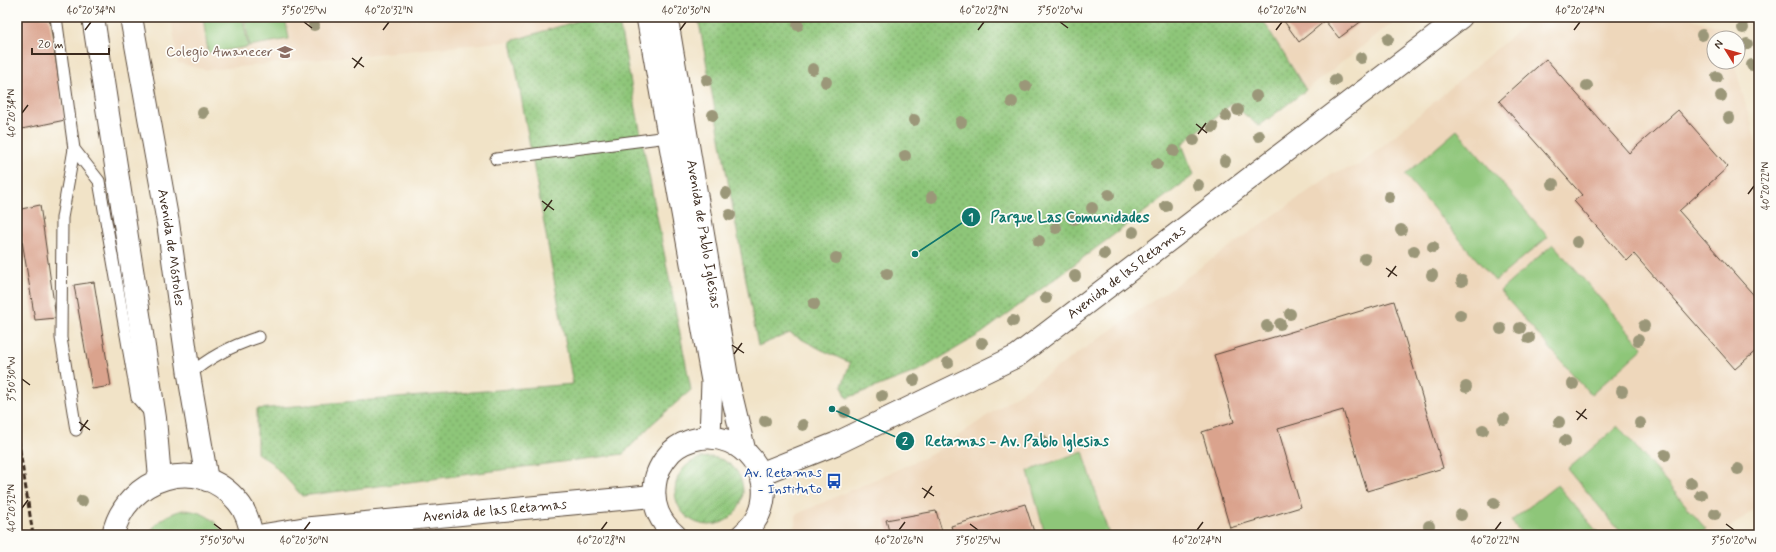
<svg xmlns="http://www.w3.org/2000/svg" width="1776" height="552" font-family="Mynerve,sans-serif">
<defs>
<pattern id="park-dots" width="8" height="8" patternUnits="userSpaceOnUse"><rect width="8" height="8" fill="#8ec679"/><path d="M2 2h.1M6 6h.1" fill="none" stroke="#75a163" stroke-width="1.8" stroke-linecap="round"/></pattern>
<pattern id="garden-furrows" width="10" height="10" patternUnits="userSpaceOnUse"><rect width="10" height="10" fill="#8ec679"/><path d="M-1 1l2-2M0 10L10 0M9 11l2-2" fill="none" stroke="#75a163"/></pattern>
</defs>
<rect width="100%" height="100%" fill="#fdfcf7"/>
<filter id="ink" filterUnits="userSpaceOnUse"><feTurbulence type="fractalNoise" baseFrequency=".025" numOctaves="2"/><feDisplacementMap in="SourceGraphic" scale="8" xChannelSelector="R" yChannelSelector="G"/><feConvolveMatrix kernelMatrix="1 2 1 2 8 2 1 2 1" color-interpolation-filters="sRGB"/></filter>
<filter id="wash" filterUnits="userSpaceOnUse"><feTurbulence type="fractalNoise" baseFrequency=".012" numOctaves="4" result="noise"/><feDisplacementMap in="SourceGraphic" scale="16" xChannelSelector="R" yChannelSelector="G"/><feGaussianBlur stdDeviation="0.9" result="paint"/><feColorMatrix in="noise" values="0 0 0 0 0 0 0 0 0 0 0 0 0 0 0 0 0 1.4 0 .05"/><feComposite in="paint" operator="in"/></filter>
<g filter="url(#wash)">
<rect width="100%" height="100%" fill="#f1e3c7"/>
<g fill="#eed7bb">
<path d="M171 17H590L511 41 206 70 178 63Z"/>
<path d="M1261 17H1400L1306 90Z"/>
<path d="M1534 17H1686L1725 29 1727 38H1714V62H1734L1759 153V506L1720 535H795V515L932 454 1150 303 1334 173 1360 165Z"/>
</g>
<g fill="#8ec679" stroke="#64784c">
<path d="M203 17H243L248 47 208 53Z"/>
<path d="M245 17H285L289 39 249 46Z"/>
<path d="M1457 130 1548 237 1495 281 1405 175Z"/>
<path d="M1553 244 1643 348 1591 395 1500 291Z"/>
<path d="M1618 426 1706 529 1697 535H1623L1568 469Z"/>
<path d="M1083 451 1109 535H1045L1028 471Z"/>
<path d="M1557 485 1600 535H1523L1511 521Z"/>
<path d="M183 510C202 511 215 518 224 535H149C156 520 168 514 183 510Z"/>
</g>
<g fill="url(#park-dots)" stroke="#64784c">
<path d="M590 17H618L691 390 653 423 623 454 302 496 272 463 257 453V409L573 384 511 41Z"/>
<path d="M698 17H1261L1306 90 1259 126 1232 104 1182 144 1194 175 982 333 920 370 847 398 842 386 850 363 820 349 790 333 758 346Z"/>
</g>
<circle fill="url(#garden-furrows)" stroke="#64784c" cx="709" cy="491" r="34"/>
<g id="blocks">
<g fill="#daa38d">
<path d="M17 17H49L65 120 17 130Z"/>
<path d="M1281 17H1367L1339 38 1325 21 1299 42Z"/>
<path d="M1546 59 1629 153 1678 110 1728 167 1679 211 1759 301V348L1735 369 1634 254 1627 261 1574 201 1582 195 1499 101Z"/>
<path d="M40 205 56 318 35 320 17 210Z"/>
<path d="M94 282 111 386 92 389 74 285Z"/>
<path d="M1394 301 1443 468 1367 491 1343 410 1278 429 1301 507 1230 528 1202 432 1234 422 1214 355Z"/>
<path d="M1025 504 1035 535H954L951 526Z"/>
<path d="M936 511 942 531 934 535H890L886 520Z"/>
</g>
</g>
</g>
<g filter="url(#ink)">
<use href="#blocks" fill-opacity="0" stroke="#564637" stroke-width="1"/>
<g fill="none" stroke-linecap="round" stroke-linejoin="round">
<defs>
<g id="lane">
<path d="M56 17 74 149 99 181 137 398 151 414"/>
<path d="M74 149 62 218 61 338 76 430"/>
<path d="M496 159 668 137"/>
<path d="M189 375C209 357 234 345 259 337"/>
</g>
<g id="street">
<path d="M647 17 712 381 710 437"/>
<path id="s1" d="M667 17 728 380 745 451"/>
</g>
<g id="secondary">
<path id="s2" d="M760 474 835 444 1017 356 1461 17"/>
<path id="s3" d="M264 535 301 529 653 496"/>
<path d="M675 535C659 521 652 505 655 484 656 471 663 461 671 452 679 444 690 440 701 438 741 432 777 475 759 514 755 522 749 529 742 535"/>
</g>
<g id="primary">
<path d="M93 17 155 418 160 479"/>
<path id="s4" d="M131 17 168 223 189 375 207 480"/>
<path d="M113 535C125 477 199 453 238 502 246 511 249 523 252 535"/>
</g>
</defs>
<use href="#lane" stroke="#564637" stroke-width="13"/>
<use href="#street" stroke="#564637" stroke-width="23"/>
<use href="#secondary" stroke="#564637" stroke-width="24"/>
<use href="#primary" stroke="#564637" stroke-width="24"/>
<use href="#lane" stroke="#fff" stroke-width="11"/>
<use href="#street" stroke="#fff" stroke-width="21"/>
<use href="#secondary" stroke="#fff" stroke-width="22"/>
<use href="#primary" stroke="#fff" stroke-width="22"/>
<path stroke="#3b2a1e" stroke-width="3" stroke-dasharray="6 3" stroke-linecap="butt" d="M17 431 33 535"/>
</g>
<g fill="#9b9779">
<circle cx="314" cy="25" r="6"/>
<circle cx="798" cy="25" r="6"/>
<circle cx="1743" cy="28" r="6"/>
<circle cx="1702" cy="35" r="6"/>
<circle cx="1388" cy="39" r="6"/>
<circle cx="1747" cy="44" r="6"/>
<circle cx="1361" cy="58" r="6"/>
<circle cx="1752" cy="65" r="6"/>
<circle cx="813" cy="69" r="6"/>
<circle cx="1717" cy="77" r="6"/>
<circle cx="707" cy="80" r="6"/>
<circle cx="1335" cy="80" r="6"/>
<circle cx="826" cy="82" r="6"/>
<circle cx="1026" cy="86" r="6"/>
<circle cx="1587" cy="86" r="6"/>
<circle cx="1256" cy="96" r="6"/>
<circle cx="1721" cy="96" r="6"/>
<circle cx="1012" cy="102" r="6"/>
<circle cx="1238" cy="110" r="6"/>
<circle cx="203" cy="113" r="6"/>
<circle cx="713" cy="115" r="6"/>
<circle cx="1226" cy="116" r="6"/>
<circle cx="1729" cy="118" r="6"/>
<circle cx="914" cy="120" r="6"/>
<circle cx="961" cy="122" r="6"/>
<circle cx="1213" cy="127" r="6"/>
<circle cx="1259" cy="136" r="6"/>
<circle cx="1194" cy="140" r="6"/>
<circle cx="1174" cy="151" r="6"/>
<circle cx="905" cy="156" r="6"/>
<circle cx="1225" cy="161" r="6"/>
<circle cx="1157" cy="164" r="6"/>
<circle cx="1553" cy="184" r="6"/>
<circle cx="1198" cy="185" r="6"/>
<circle cx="726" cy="193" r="6"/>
<circle cx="1109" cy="195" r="6"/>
<circle cx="932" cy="197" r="6"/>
<circle cx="1389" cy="197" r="6"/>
<circle cx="1166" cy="206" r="6"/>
<circle cx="1092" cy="208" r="6"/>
<circle cx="730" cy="215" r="6"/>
<circle cx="1074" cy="219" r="6"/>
<circle cx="1056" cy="228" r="6"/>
<circle cx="1401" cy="230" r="6"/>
<circle cx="1133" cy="232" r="6"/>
<circle cx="1039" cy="241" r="6"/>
<circle cx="1577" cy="242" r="6"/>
<circle cx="1433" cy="247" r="6"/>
<circle cx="1414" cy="251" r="6"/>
<circle cx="1104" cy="254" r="6"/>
<circle cx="836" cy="258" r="6"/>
<circle cx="1365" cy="259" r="6"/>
<circle cx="887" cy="274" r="6"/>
<circle cx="1432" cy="275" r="6"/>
<circle cx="1075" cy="276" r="6"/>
<circle cx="1462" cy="281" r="6"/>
<circle cx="1046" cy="298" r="6"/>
<circle cx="814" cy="304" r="6"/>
<circle cx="1290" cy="314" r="6"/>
<circle cx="1460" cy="315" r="6"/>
<circle cx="1013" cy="321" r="6"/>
<circle cx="1280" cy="324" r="6"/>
<circle cx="1267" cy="326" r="6"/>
<circle cx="1644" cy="326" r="6"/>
<circle cx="1520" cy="328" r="6"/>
<circle cx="1501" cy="329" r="6"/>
<circle cx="1529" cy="338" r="6"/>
<circle cx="1638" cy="340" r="6"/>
<circle cx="982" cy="343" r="6"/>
<circle cx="948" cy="363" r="6"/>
<circle cx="914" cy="380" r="6"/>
<circle cx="1573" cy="384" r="6"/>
<circle cx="1466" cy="387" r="6"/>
<circle cx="1622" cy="391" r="6"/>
<circle cx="882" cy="396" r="6"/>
<circle cx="845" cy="412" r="6"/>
<circle cx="1504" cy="419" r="6"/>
<circle cx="765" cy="421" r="6"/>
<circle cx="1559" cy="422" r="6"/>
<circle cx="1640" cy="423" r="6"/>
<circle cx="803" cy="425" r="6"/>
<circle cx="1483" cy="430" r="6"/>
<circle cx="1042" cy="440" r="6"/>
<circle cx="1565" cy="441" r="6"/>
<circle cx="1665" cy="455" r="6"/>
<circle cx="1738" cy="469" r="6"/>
<circle cx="1691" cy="483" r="6"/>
<circle cx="1701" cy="495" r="6"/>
<circle cx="82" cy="501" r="6"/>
<circle cx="1494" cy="503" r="6"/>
<circle cx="1715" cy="514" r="6"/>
<circle cx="1461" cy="515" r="6"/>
<circle cx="1429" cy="526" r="6"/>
</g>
</g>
<path fill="none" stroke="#3b2a1e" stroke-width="1.5" d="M304 22 312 28M1060 22 1068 28M85 30 91 22M383 30 389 22M680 30 686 22M978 30 984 22M1276 30 1282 22M1574 30 1580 22M352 58 364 67M354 68 362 57M22 113 28 105M1196 124 1207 133M1198 134 1206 123M1748 194 1754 186M542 201 554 210M544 211 552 200M1386 268 1397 276M1388 277 1396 266M732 345 744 353M734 354 742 343M22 379 30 385M1576 411 1587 419M1577 420 1586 409M79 422 90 430M80 431 88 420M922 488 934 496M924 498 932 486M22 508 28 500M214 524 222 530M970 524 978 530M1726 524 1734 530M304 530 310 522M601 530 607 522M899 530 905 522M1197 530 1203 522M1495 530 1501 522"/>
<defs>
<symbol id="school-bare" viewBox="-9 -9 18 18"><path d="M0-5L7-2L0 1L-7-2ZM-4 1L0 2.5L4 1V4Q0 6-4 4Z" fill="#8d6e63" stroke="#fdfcf7" stroke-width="2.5" paint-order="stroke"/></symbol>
<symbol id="bus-bare" viewBox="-9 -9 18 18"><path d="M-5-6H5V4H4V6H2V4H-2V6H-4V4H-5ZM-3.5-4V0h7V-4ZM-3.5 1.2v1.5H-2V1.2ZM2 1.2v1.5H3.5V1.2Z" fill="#1a4fb4" stroke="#fdfcf7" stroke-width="2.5" paint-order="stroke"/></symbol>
</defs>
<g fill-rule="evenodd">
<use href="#school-bare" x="274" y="41" width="22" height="22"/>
<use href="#bus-bare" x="823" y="470" width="22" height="22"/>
</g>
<g text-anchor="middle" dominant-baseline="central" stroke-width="3.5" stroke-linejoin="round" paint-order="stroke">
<g font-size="14" fill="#785e54" stroke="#fdfcf7" text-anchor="end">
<text x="273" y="52">Colegio Amanecer</text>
</g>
<g font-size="14" fill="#3b2a1e" stroke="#fdfcf7">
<text stroke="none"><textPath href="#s1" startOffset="220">Avenida de Pablo Iglesias</textPath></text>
<text stroke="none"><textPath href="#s4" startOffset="234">Avenida de Móstoles</textPath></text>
<text stroke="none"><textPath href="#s2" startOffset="421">Avenida de las Retamas</textPath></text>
<text stroke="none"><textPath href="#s3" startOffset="232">Avenida de las Retamas</textPath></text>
</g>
<g font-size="14" fill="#164399" stroke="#fdfcf7" text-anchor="end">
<text x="822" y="473">Av. Retamas<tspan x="822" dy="16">- Instituto</tspan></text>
</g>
</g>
<path fill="none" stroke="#0f766e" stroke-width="1.5" d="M915 254L971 217M832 409L905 441"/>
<g fill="#0f766e" stroke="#fdfcf7" stroke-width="1.5">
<circle cx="915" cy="254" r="4"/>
<circle cx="832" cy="409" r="4"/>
<circle cx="971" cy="217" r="10"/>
<circle cx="905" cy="441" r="10"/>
</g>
<g font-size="12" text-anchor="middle" font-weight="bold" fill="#fff">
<text x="971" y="221">1</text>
<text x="905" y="445">2</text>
</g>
<g font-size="15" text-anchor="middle" font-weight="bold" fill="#0f766e" stroke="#fdfcf7" stroke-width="3.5" stroke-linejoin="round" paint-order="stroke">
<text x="1070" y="222">Parque Las Comunidades</text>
<text x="1017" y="446">Retamas - Av. Pablo Iglesias</text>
</g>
<rect width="1776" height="552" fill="none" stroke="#fdfcf7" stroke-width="44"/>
<g transform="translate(1726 50) rotate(307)"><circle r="19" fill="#fdfcf7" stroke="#afa8a0"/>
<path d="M0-3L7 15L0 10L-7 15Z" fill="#c8321e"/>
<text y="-6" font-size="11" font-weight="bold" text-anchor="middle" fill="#3b2a1e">N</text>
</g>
<path d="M32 48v6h77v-6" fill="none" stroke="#3b2a1e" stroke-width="2"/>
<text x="38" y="48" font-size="12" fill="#3b2a1e" stroke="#fdfcf7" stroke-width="3" paint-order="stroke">20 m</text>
<rect x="22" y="22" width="1732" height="508" fill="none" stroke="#3b2a1e" stroke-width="1.5"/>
<g font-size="10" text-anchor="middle" fill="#3b2a1e">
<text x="91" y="14">40°20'34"N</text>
<text x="304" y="14">3°50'25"W</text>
<text x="389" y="14">40°20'32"N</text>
<text x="686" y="14">40°20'30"N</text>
<text x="984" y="14">40°20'28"N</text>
<text x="1060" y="14">3°50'20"W</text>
<text x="1282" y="14">40°20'26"N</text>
<text x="1580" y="14">40°20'24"N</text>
<text transform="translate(11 113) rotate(-90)" y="4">40°20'34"N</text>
<text transform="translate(1765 186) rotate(-90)" y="4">40°20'22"N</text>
<text transform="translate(11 379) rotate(-90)" y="4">3°50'30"W</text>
<text transform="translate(11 508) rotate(-90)" y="4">40°20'32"N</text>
<text x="222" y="544">3°50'30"W</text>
<text x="304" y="544">40°20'30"N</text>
<text x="601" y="544">40°20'28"N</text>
<text x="899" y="544">40°20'26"N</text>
<text x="978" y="544">3°50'25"W</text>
<text x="1197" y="544">40°20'24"N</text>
<text x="1495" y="544">40°20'22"N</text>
<text x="1734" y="544">3°50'20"W</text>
</g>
</svg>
